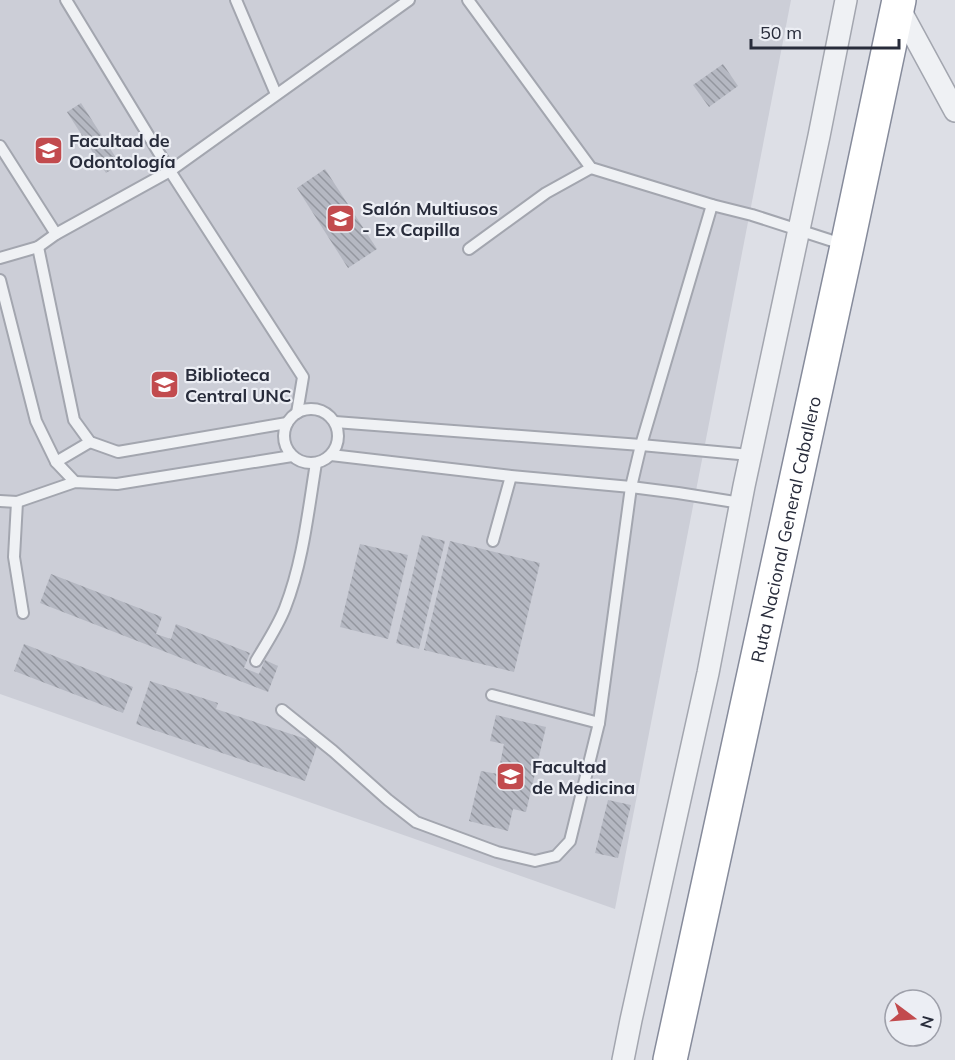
<svg xmlns="http://www.w3.org/2000/svg" width="955" height="1060" font-family="Mulish,sans-serif">
<defs>
<pattern id="building-back-hatch" width="6" height="6" patternUnits="userSpaceOnUse" patternTransform="scale(1.5)"><rect width="6" height="6" fill="#b5b8c2"/><path d="M-1 5l2 2M0 0l6 6M5-1l2 2" fill="none" stroke="#93969f"/></pattern>
</defs>
<rect width="100%" height="100%" fill="#dddfe6"/>
<path fill="#ccced7" d="M0 0H791L615 909 0 694Z"/>
<g fill="url(#building-back-hatch)">
<path d="M723 64 738 86 709 107 693 85Z"/>
<path d="M81 103 120 164 106 173 67 112Z"/>
<path d="M325 169 377 249 348 268 297 188Z"/>
<path d="M422 535 445 541 419 649 396 643Z"/>
<path d="M450 541 540 563 514 672 424 650Z"/>
<path d="M360 544 408 555 388 639 340 627Z"/>
<path d="M51 574 162 617 156 634 171 639 176 624 250 653 244 668 259 674 265 660 278 666 268 692 40 603Z"/>
<path d="M24 644 133 687 123 713 14 671Z"/>
<path d="M150 681 218 703 216 709 318 743 305 781 136 724Z"/>
<path d="M496 715 546 727 526 812 513 809 508 831 469 821 481 771 498 774 504 744 490 741Z"/>
<path d="M608 800 631 805 618 858 595 853Z"/>
</g>
<g fill="none" stroke-linecap="round" stroke-linejoin="round">
<defs>
<g id="lane">
<path d="M66 0 170 171 303 377 297 413"/>
<path d="M236 0 276 94"/>
<path d="M468 0 591 168 712 205 752 215 845 245"/>
<path d="M0 146 56 234"/>
<path d="M38 247 74 420 90 442 118 452 287 423"/>
<path d="M469 249 546 193 591 168"/>
<path d="M0 258 38 247 56 234 170 171 409 0"/>
<path d="M0 280 36 421 56 462 75 482"/>
<circle cx="311" cy="436" r="27"/>
<path d="M335 422 641 445 750 455"/>
<path d="M331 455 511 476 631 487 678 493 741 503"/>
<path d="M56 462 90 442"/>
<path d="M0 501 17 502 75 482 117 484 292 456"/>
<path d="M17 502 14 557 23 613"/>
<path d="M493 541 511 476"/>
<path d="M256 661C266 644 278 626 285 608 303 562 308 512 316 463"/>
<path d="M492 695 599 723"/>
<path d="M282 710 333 751 388 800 416 822 497 852 535 861 556 856 570 841 599 723 631 487 641 445 712 205"/>
</g>
<g id="street">
<path d="M898 6 955 111"/>
<path d="M623 1060 631 1020 708 673 744 486 819 136 846 0"/>
</g>
<g id="highway">
<path id="s1" d="M670 1060 847 246 899 0"/>
</g>
</defs>
<use href="#lane" stroke="#a3a6af" stroke-width="14"/>
<use href="#street" stroke="#a3a6af" stroke-width="24"/>
<use href="#highway" stroke="#868b9b" stroke-width="36"/>
<use href="#lane" stroke="#eff1f4" stroke-width="10"/>
<use href="#street" stroke="#eff1f4" stroke-width="21"/>
<use href="#highway" stroke="#fff" stroke-width="33"/>
</g>
<defs>
<symbol id="university-square" viewBox="-11 -11 22 22"><rect x="-9" y="-9" width="18" height="18" rx="4" fill="#c24b4e" stroke="#eceef4"/><path d="M0-5L7-2L0 1L-7-2ZM-4 1L0 2.5L4 1V4Q0 6-4 4Z" fill="#fff"/></symbol>
</defs>
<g fill-rule="evenodd">
<use href="#university-square" x="32" y="134" width="33" height="33"/>
<use href="#university-square" x="324" y="202" width="33" height="33"/>
<use href="#university-square" x="148" y="368" width="33" height="33"/>
<use href="#university-square" x="494" y="760" width="33" height="33"/>
</g>
<g text-anchor="middle" dominant-baseline="central" stroke-width="4.5" stroke-linejoin="round" paint-order="stroke">
<g font-size="18" font-weight="bold" fill="#282c3b" stroke="#eceef4" text-anchor="start">
<text x="69" y="140">Facultad de<tspan x="69" dy="21">Odontología</tspan></text>
<text x="362" y="208">Salón Multiusos<tspan x="362" dy="21">- Ex Capilla</tspan></text>
<text x="185" y="374">Biblioteca<tspan x="185" dy="21">Central UNC</tspan></text>
<text x="532" y="766">Facultad<tspan x="532" dy="21">de Medicina</tspan></text>
</g>
<g font-size="18" fill="#282c3b" stroke="#eceef4">
<text stroke="none"><textPath href="#s1" startOffset="543">Ruta Nacional General Caballero</textPath></text>
</g>
</g>
<g transform="translate(913 1018) rotate(106)"><circle r="28" fill="#eceef4" stroke="#9ea0aa" stroke-width="1.5"/>
<path d="M0-4.5L10 22L0 15L-10 22Z" fill="#c24b4e"/>
<text y="-9" font-size="16" font-weight="bold" text-anchor="middle" fill="#282c3b">N</text>
</g>
<path d="M751 39v9h148v-9" fill="none" stroke="#282c3b" stroke-width="3"/>
<text x="760" y="39" font-size="18" fill="#282c3b" stroke="#eceef4" stroke-width="4.5" paint-order="stroke">50 m</text>
</svg>
